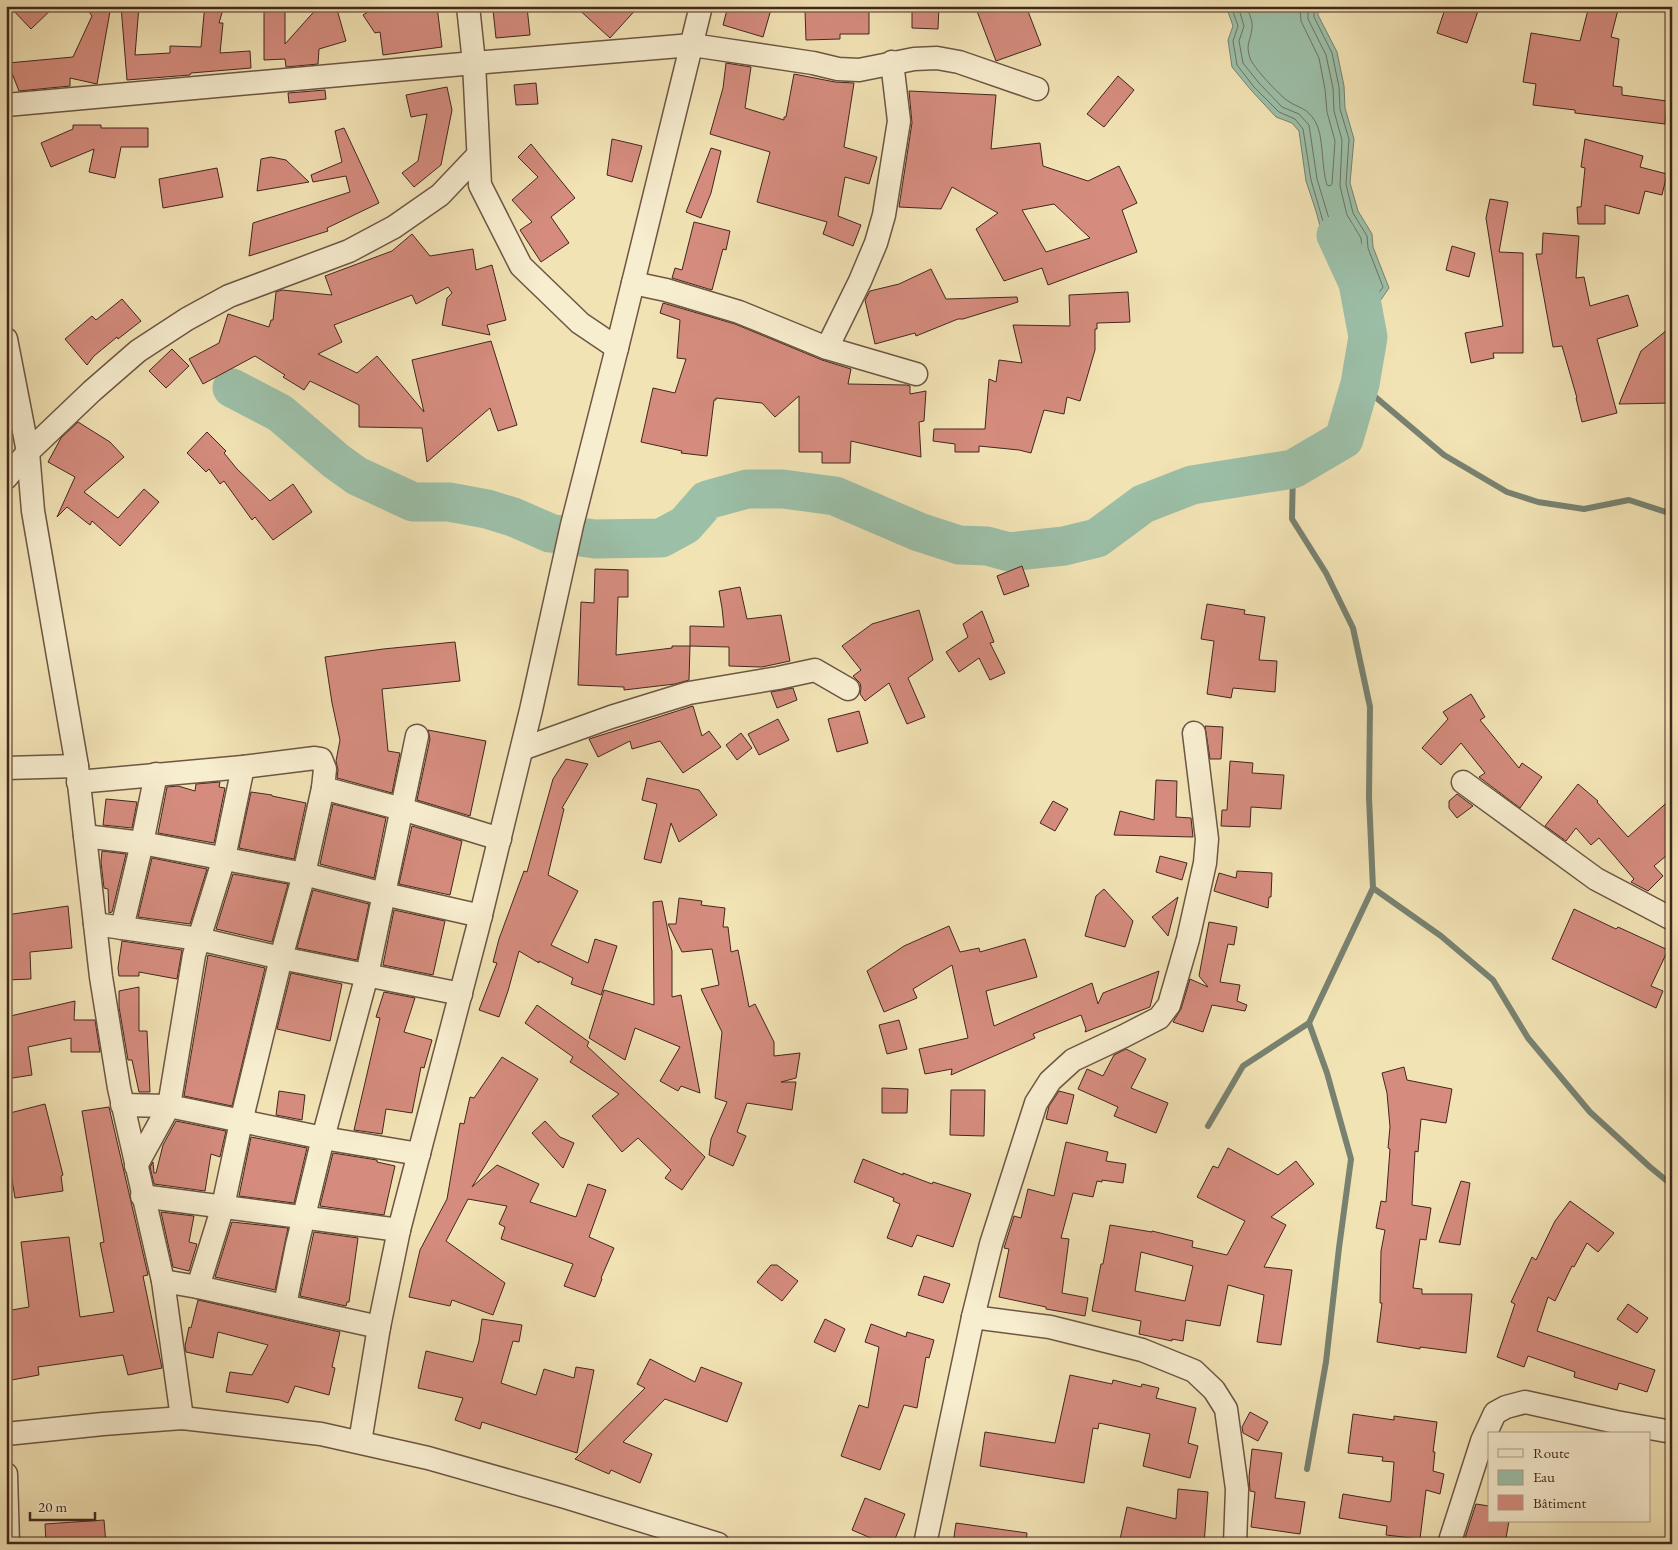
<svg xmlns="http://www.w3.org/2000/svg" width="1678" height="1550" font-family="'EB Garamond',serif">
<rect width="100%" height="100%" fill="#f2e3b5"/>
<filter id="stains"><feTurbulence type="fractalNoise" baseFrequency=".004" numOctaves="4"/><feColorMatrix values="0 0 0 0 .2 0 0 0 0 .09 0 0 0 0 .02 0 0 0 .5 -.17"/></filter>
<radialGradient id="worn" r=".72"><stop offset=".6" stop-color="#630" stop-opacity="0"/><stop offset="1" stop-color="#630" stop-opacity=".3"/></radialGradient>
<path fill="#9cbfa8" stroke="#788271" d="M1226 6H1319L1318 15 1337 52 1344 86 1345 108 1354 139 1350 183 1358 211 1372 234 1373 247 1389 288 1380 301 1370 303 1358 283 1338 262 1323 237 1316 211 1306 181 1299 131 1292 123 1276 117 1251 90 1232 67 1228 40 1233 26Z"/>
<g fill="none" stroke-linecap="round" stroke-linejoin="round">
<g stroke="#6f7363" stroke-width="1">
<path d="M1231 6 1238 26 1233 41 1237 65 1254 87 1279 112 1295 119 1303 129 1311 180 1327 235 1342 259 1361 279 1372 296 1376 297 1383 287 1368 248 1367 236 1353 213 1346 184 1349 139 1340 109 1339 87 1332 53 1314 17V6"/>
<path d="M1238 6 1244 26 1239 41 1243 63 1259 83 1282 107 1299 114 1309 125 1317 179 1333 232 1347 255 1367 277 1370 278 1372 275 1362 250 1361 238 1347 215 1340 186 1342 140 1334 111 1333 88 1326 55 1308 19V6"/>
<path d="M1246 6C1249 13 1253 21 1252 28 1251 41 1245 43 1250 58 1252 66 1280 96 1288 101 1300 109 1306 107 1315 121 1324 135 1321 167 1327 185L1330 186 1332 184 1335 141 1327 112 1325 89 1319 58 1301 21 1300 6"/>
<path d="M1342 223 1354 240 1352 245 1349 244 1340 230 1339 224Z"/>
</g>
<g stroke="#788271" stroke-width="6">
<path d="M1360 384 1444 455 1507 492 1538 502 1584 509 1629 500 1672 514"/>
<path d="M1293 469 1292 519 1326 573 1353 628 1370 707 1369 797 1373 888 1441 936 1493 980 1528 1038 1590 1112 1650 1167 1672 1185"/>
<path d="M1208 1126 1243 1066 1309 1023"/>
<path d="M1307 1469 1326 1362 1339 1248 1351 1159 1327 1073 1309 1023 1373 888"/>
</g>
<path stroke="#9cbfa8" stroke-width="39" d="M232 388 280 413 336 461 357 476 413 502H449L487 509 513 517 550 533 595 539 661 538 685 525 707 500 747 489H783L835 496 919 532 959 545 987 546 1009 552 1064 546 1097 538 1143 504 1192 485 1293 469 1344 439 1360 384 1368 337 1358 283 1336 235"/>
</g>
<g fill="#d58c7e" stroke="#42271e" fill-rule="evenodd">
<path d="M9 6H55L31 29Z"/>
<path d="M85 6H111L97 84 70 78V86L19 91 8 63 73 57 92 16Z"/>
<path d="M121 6H139L135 55 170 53V46L201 47 204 14 206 6H224L219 23H223L220 53 250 51 251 68 191 73 190 75 127 80Z"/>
<path d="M264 6H285V44L319 6H336L346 41 319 49 318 64 286 67 285 59 264 60Z"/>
<path d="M377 6H437L442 47 383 55 380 32 375 33 363 15Z"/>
<path d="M575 6H639L610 38Z"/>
<path d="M728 6H772L763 37 723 25Z"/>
<path d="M843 6 869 7V34H840V39L806 40 805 10H843Z"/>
<path d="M912 6H939L938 29 912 28Z"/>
<path d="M975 6H1026L1041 45 996 61Z"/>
<path d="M1446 6H1466L1478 11 1467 43 1437 33Z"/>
<path d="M1589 6H1619L1611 37 1619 39 1613 86 1622 87V95L1667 101 1665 124 1575 113V110L1533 105 1536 84 1523 82 1531 33 1580 41Z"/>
<path d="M527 7 530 35 496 38 493 10Z"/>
<path d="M726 63 751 67 745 108 784 120V117H786L794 74 835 82 854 83 844 147 877 157 869 184 845 177 838 216 861 225 853 246 823 234 827 222 757 202 770 152 710 134 723 88Z"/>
<path d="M1118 76 1134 90 1104 127 1087 114Z"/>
<path d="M536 83 538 104 516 105 514 85Z"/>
<path d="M447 87 452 110 441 165 414 187 402 173 418 161 427 114 411 117 406 95Z"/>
<path d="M325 90 326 99 289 103 288 93Z"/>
<path d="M909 91 996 95 991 149 1040 143 1043 166 1088 181 1119 166 1137 203 1122 210 1137 252 1048 285 1042 268 1004 281 976 229 998 213 952 187 941 209 899 207 912 123ZM1054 204 1090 238 1046 252 1022 210Z"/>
<path d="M73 125H101V128H148V147H121L115 178 89 172 94 149 51 167 41 143 73 129Z"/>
<path d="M344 128 379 203 327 228 328 231 249 256 253 223 350 192 346 176 313 182 311 175 342 162 335 131Z"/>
<path d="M612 139 642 146 632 182 607 175Z"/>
<path d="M1585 139 1643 156 1640 167 1667 174 1662 195 1645 191 1639 214 1605 205V224H1578L1577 207H1581L1585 168 1581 167Z"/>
<path d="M531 144 575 198 551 217 569 243 541 262 520 230 532 222 512 200 538 177 518 157Z"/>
<path d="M711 148 721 151 711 193 701 218 686 212Z"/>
<path d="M271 157 286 160 309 182 257 191 261 159Z"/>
<path d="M217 168 223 197 163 208 159 179Z"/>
<path d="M1490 199 1508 202 1499 252 1523 253V353H1493L1494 358 1471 363 1465 333 1503 326 1486 218Z"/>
<path d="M694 222 730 231 726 250 723 249 712 290 672 278 675 268 682 270Z"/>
<path d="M1543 233 1579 236 1576 278 1584 277 1590 306 1628 295 1638 326 1597 339 1617 413 1582 422 1576 398H1577L1562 346 1553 347 1536 254H1542Z"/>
<path d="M412 234 430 256 473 249 476 270 492 265 506 320 487 325 490 335 442 325 447 298 452 293 448 287 416 304 412 295 334 325 342 342 318 354 357 373 377 356 424 412 412 360 491 341 517 425 498 431 490 408 427 462 422 428 359 427V405L310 381 304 390 283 377 285 375 255 356 203 384 189 359 219 343 228 314 269 327 271 320H273L276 292 282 290 332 295 325 276 392 251Z"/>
<path d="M1452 246 1475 253 1469 277 1446 270Z"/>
<path d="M931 269 946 299 1017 297 1018 302 963 319H958L916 336 915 333 875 344 865 300 870 291 899 284Z"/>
<path d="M1128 292 1130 322 1097 323V329H1095V350L1080 401 1067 397 1064 414 1044 410 1031 453 1019 450 979 446V452H955V444L933 441 934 429H985L989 379 996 382 999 360 1022 363 1013 325 1070 326 1069 295Z"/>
<path d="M122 299 141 321 118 339 117 337 94 356 87 365 65 339 92 316 96 320Z"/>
<path d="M663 303 735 324 822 360 851 369 848 384 907 385 910 386V394L926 391 924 421 919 422 921 457 851 441 850 463H822V452H799V396L775 417 762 403 716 398V400H714L707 456 681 453 682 451 641 442 653 388 675 393 686 359 677 358 680 320 660 313Z"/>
<path d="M1672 326V403L1619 404 1641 351Z"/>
<path d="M172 349 189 366 166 388 149 371Z"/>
<path d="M78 422 110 442 124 457 84 492 118 518 144 489 159 502 120 546 92 521 90 525 67 507 57 517 75 477 48 462 61 438Z"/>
<path d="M207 432 226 451 224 453 237 469 270 501 293 484 312 512 273 540 255 517 252 520 224 481 220 484 209 469 206 472 187 453Z"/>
<path d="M1022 566 1029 586 1004 595 997 576Z"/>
<path d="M595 569 628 570V597H618L616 655 672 648V646H690L689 680 675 684 624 690V687L578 685 581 602 594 603Z"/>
<path d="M740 587 747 619 781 615 790 661 762 667 729 666V647L690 646V626L724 627 722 608 719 591Z"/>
<path d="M1207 604 1245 610 1244 614 1265 617 1259 660 1277 661 1275 692 1233 688 1231 698 1207 694 1214 641 1201 639Z"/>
<path d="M919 610 933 660 908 678 925 717 907 724 889 683 865 701 860 694 861 688 860 683 853 676 861 670 842 646 872 624Z"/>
<path d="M982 611 994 642 990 643 1005 673 990 680 979 658 959 672 946 652 968 637 963 624Z"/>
<path d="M455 642 460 681 382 689 388 751 400 753 392 793 337 778 338 770 336 761 340 740 332 703 325 657 383 649Z"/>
<path d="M793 688 797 700 777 708 771 692Z"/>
<path d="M1471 694 1485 717 1480 720 1519 768 1522 763 1542 777 1520 808 1479 777 1485 773 1461 743 1441 765 1422 748 1448 719 1443 712Z"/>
<path d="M693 706 702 736 709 731 721 747 683 773 660 741 632 749 630 741 598 757 589 739Z"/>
<path d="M859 711 868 743 837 752 828 719Z"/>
<path d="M778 719 789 740 759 755 748 734Z"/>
<path d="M1205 726 1223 727 1221 759H1210Z"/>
<path d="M428 730 486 741 470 816 417 800 430 739Z"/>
<path d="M741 733 752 748 737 760 726 745Z"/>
<path d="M566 759 588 764 562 808 564 809 548 875 578 891 551 945 588 963 595 939 617 946 601 995 571 984 573 978 539 961V963L519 951 508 991 499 1017 479 1010 497 963 493 962 499 939 524 871 527 872 553 779Z"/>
<path d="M1230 761 1253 763 1252 773 1284 775 1281 809 1251 807 1250 827 1221 826 1222 810H1227Z"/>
<path d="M647 778 699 790 717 815 679 842 671 823 661 863 644 859 657 804 642 800Z"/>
<path d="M1156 780 1177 781 1176 817 1191 818 1193 837 1114 835 1120 811 1154 820Z"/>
<path d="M220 782 219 787 225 788 214 843 158 833 167 787 178 786 195 791 196 784Z"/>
<path d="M1578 784 1598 801 1597 802 1628 837 1672 798V851L1654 866 1663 876 1648 891 1631 882 1634 879 1599 838 1591 845 1576 828 1566 841 1545 826Z"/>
<path d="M251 792 272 795V796L306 803 294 859 239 848Z"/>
<path d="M1457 794 1473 806 1457 818 1449 808V801Z"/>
<path d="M106 799 137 802 132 828 103 825Z"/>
<path d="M1053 801 1068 809 1055 831 1040 823Z"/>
<path d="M333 804 386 818 374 878 320 864Z"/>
<path d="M412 826 462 841 450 895 399 884Z"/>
<path d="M102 851 126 854 112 912 109 913 108 889 104 888 101 862Z"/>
<path d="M1160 856 1187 863 1182 880 1156 872Z"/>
<path d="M152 858 207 869 190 924 138 917Z"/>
<path d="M1237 871 1272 873 1271 897H1269L1268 908 1214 891 1219 873 1236 878Z"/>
<path d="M233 874 288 884 272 942 216 929Z"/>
<path d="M1104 889 1133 921 1125 947 1085 936 1096 896Z"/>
<path d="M313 890 369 904 357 960 297 948Z"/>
<path d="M1178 897 1168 936 1152 917Z"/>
<path d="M679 898 702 901 701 905 725 908 723 927H728L731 952 738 950 749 1007 755 1004 774 1042V1056L800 1053 796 1078 781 1082H796L792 1110 747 1103 737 1132 746 1136 733 1166 709 1155 711 1139 727 1102 715 1098 722 1032 701 989 719 985 712 949 682 952 668 924H676Z"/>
<path d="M662 901 672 951V997L681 995 700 1093 681 1086 678 1091 660 1081 680 1047 635 1028 625 1060 589 1038 604 990 654 1005 653 902Z"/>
<path d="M68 906 72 948 30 952 31 979 6 980V915Z"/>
<path d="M1574 909 1616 929 1618 927 1668 950 1651 986 1663 991 1656 1008 1552 959Z"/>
<path d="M394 910 445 921 433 975 383 965Z"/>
<path d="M1209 922 1237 927 1234 945 1228 944 1220 982 1240 985 1237 1001 1247 1005 1245 1011 1212 1005 1203 1032 1173 1022 1181 1009 1190 979 1208 987 1199 976Z"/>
<path d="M949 926 960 952 979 948 980 952 1025 939 1037 977 986 991 994 1026 1092 983 1098 1004 1103 993 1159 971 1150 1007 1085 1032 1086 1029 1081 1015 1033 1034 1035 1038 951 1075 952 1069 925 1074 919 1049 968 1038 952 965 913 989 917 998 884 1012 867 971 904 946Z"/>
<path d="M122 941 182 950 177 979 139 972V976H119L118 968Z"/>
<path d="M208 955 265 968 232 1106 184 1096Z"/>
<path d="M291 973 342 984 330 1041 277 1029Z"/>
<path d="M139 987V1031H147L150 1092H139L132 1060H128L119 1007V991Z"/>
<path d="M384 992 415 998 404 1032 432 1040 424 1068 421 1067 412 1113 386 1109 382 1134 354 1130 380 1018 376 1017Z"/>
<path d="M75 1001 74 1020H95L100 1052H71V1038L28 1047 32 1075 6 1079V1017Z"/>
<path d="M537 1005 589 1042 587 1046 705 1157 682 1190 665 1178 671 1170 638 1138 622 1152 592 1116 619 1094 570 1062 573 1057 525 1023Z"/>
<path d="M899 1020 907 1049 887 1054 879 1025Z"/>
<path d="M1126 1049 1146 1059 1131 1088 1168 1103 1156 1133 1114 1116 1118 1107 1078 1089 1087 1069 1103 1076 1114 1055Z"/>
<path d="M502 1057 538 1079 472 1187 497 1165 539 1184 530 1202 576 1217 588 1184 606 1190 589 1237 614 1248 601 1278 602 1279 595 1297 564 1286 573 1264 501 1239 505 1227 499 1224 507 1206 468 1199 446 1241 505 1283 493 1315 452 1300 450 1306 409 1297 420 1250 447 1199 460 1123 464 1124 470 1097 474 1098Z"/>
<path d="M1404 1067 1407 1080 1452 1089 1446 1123 1421 1119 1418 1152 1415 1151 1412 1205 1431 1208 1426 1240 1420 1239 1413 1288 1422 1289V1294H1472L1466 1353 1420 1347V1349L1377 1342 1382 1303H1380L1381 1251 1385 1230 1376 1228 1381 1201 1386 1202 1390 1149 1388 1148 1390 1127 1387 1093 1382 1073Z"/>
<path d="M882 1088 908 1089 907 1113H882Z"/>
<path d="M951 1090H985L984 1136 950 1135Z"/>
<path d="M279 1091 305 1095 302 1120 276 1115Z"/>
<path d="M1059 1091 1074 1095 1067 1124 1046 1119 1049 1106Z"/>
<path d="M45 1104 63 1175 61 1176 63 1191 15 1198 6 1144V1114Z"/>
<path d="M109 1107 148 1275 143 1276 162 1368 128 1375 123 1355 38 1367 39 1375 6 1381V1311L29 1307 21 1242 69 1237 80 1317 114 1312 100 1243 104 1242 82 1111Z"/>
<path d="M176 1121 226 1131 220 1157 211 1154 205 1191 154 1184 150 1167 153 1162 154 1173H156L163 1145Z"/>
<path d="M545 1121 560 1137 574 1143 563 1168 532 1133Z"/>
<path d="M251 1137 307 1148 294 1203 239 1196Z"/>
<path d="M1066 1142 1108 1152 1106 1161 1126 1164 1123 1183 1102 1180V1182L1097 1181 1093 1197 1073 1193 1061 1238 1069 1239 1062 1293 1088 1298 1085 1316 1046 1309V1307L999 1297 1009 1249 1004 1248 1014 1216 1021 1218 1028 1189 1054 1196Z"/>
<path d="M1228 1148 1278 1175 1296 1161 1314 1184 1271 1217 1286 1225 1264 1267 1292 1270 1281 1345 1257 1342 1264 1295 1228 1285 1220 1326 1186 1320 1183 1341 1172 1339V1341L1139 1334 1141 1321 1092 1311 1101 1264H1103L1110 1225 1152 1232V1231L1193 1241 1192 1247 1227 1255 1245 1221 1197 1197 1213 1166 1218 1168ZM1141 1252 1193 1266 1185 1301 1135 1291Z"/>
<path d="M333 1153 377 1160V1162L395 1166 384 1215 320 1206Z"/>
<path d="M863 1159 903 1175V1173L932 1184 933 1182 971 1194 953 1247 917 1235 912 1247 887 1238 900 1204 893 1201 894 1198 854 1182Z"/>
<path d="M1461 1181 1470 1183 1460 1245 1439 1242Z"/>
<path d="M1570 1201 1614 1233 1598 1252 1587 1243 1574 1267 1572 1266 1555 1301 1548 1297 1537 1331 1655 1370 1647 1392 1619 1383 1617 1390 1574 1377 1575 1372 1528 1356 1524 1367 1497 1357 1515 1304 1511 1302 1532 1257 1536 1260 1555 1221Z"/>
<path d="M161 1212 194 1216 189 1242 197 1244 189 1271 173 1267Z"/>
<path d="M232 1222 288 1228 275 1290 215 1277Z"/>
<path d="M314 1232 358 1238 349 1302H347L346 1306 300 1296Z"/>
<path d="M771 1265H777L798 1281 782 1301 757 1282Z"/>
<path d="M924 1276 950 1284 943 1303 918 1295Z"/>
<path d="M198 1300 340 1332 332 1367 335 1368 329 1395 295 1386 288 1403 280 1400 226 1392 230 1372 252 1375 268 1345 218 1332 213 1358 186 1352 185 1346 189 1327 191 1328Z"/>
<path d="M1628 1304 1648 1318 1637 1333 1617 1319Z"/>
<path d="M482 1319 522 1325 519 1342 513 1341 501 1383 536 1395 544 1369 574 1378 576 1367 594 1370 577 1453 482 1422 480 1429 455 1420 463 1398 418 1388 426 1351 473 1362 479 1341Z"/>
<path d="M825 1319 845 1329 835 1352 814 1342Z"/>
<path d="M871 1324 906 1337 907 1332 934 1340 929 1358 926 1357 917 1408 904 1405 880 1470 841 1456 859 1405 868 1408 879 1347 865 1342Z"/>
<path d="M650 1359 695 1382 701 1367 742 1383 727 1422 665 1399 623 1442 652 1454 640 1483 611 1470 609 1474 575 1459 645 1388 637 1384Z"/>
<path d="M1070 1375 1112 1384 1113 1380 1141 1387 1142 1384 1159 1388 1156 1398 1196 1408 1188 1443 1198 1446 1190 1478 1143 1466 1150 1434 1099 1423 1098 1429 1093 1428 1084 1483 980 1466 985 1432 1055 1443Z"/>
<path d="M1250 1412 1268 1422 1258 1441 1243 1433 1242 1427Z"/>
<path d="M1353 1414 1394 1420V1416L1437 1422 1433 1452H1435L1433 1471 1444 1474 1440 1494 1426 1490 1420 1539 1386 1535 1387 1526 1339 1518 1343 1494 1390 1502 1391 1500 1394 1462 1382 1461 1383 1457 1348 1453Z"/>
<path d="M1252 1449 1282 1453 1275 1498 1305 1502 1300 1534 1251 1527 1255 1492 1250 1491 1249 1477Z"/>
<path d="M1178 1489 1208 1492 1204 1544H1119L1127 1507 1176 1519Z"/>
<path d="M865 1498 905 1514 893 1544H885L852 1530Z"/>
<path d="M1476 1504 1489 1506V1521H1509L1505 1544H1463Z"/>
<path d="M104 1520 106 1544H46L45 1524Z"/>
<path d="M956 1523 1027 1533 1026 1544H953Z"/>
</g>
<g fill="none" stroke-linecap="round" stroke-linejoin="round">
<defs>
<g id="minor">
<path d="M468 6 474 63 480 185 521 266 580 323 617 348"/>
<path d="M6 105 474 63 692 45 813 63 838 69 859 70 914 59 937 58 959 62 1037 89"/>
<path d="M633 283 666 290 739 312 827 348 916 374"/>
<path d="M6 339 28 452 33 511 77 766 101 977 119 1088 163 1281 182 1418"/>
<path d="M827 348 860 281 876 243 884 215 899 121 892 62"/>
<path d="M6 478 28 452 92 391 138 351 187 319 229 296 349 251 394 227 440 195 478 155"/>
<path d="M522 749 611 717 689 693 778 678 815 670 848 689"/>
<path d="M6 768 77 766"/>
<path d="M78 782 243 767 315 758 321 759 325 769 323 788 304 874 281 958 241 1122 223 1206 198 1287"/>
<path d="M1463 782 1596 879 1672 919"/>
<path d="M323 788 402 809 500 839"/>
<path d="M85 836 142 843 304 874 384 894 481 916"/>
<path d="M95 924 199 939 281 958 461 994"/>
<path d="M122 928 142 843 156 774"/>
<path d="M122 1105 169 1106 323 1138 419 1154"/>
<path d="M136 1166 169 1106 194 955 224 858 243 767"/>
<path d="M142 1196 399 1230"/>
<path d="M163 1281 198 1287 379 1327"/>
<path d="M285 1305 297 1245 323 1138 367 975 417 736"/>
<path d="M973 1317 1050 1327 1142 1350 1194 1371 1214 1390 1226 1409 1237 1489 1235 1544"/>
<path d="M6 1434 103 1424 182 1418 321 1434 428 1458 565 1497 718 1544"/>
<path d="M360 1442 379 1327 399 1230 478 927 531 710 572 525 617 348 701 6"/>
<path d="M6 1474 8 1544"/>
<path d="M925 1544 973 1317 991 1244 1036 1103 1050 1081 1073 1060 1124 1036 1159 1018 1169 1005 1188 939 1205 863 1207 839 1194 733"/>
<path d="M1449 1544 1482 1441 1495 1413 1506 1407 1525 1402 1616 1422 1672 1432"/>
</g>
</defs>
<use href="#minor" stroke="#6e5644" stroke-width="25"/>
<use href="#minor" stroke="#f7edcf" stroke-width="22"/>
</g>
<rect width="1678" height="1550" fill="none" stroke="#f2e3b5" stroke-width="25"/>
<rect x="8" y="8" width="1663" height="1535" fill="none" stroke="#42271e" stroke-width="2.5"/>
<rect x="12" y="12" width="1653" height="1525" fill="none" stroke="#42271e"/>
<rect x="1488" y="1432" width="162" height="90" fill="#f7edcf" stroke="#af9e88"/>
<rect x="1498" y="1449" width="25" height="8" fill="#f7edcf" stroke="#af9e88"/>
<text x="1533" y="1458" font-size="15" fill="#42271e">Route</text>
<rect x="1498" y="1470" width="25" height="15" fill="#9cbfa8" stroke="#af9e88"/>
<text x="1533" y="1482" font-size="15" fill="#42271e">Eau</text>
<rect x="1498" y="1495" width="25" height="15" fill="#d58c7e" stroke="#af9e88"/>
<text x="1533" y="1508" font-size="15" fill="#42271e">Bâtiment</text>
<path d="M30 1512v8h65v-8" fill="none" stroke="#42271e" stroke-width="2.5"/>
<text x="38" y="1512" font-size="15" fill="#42271e" stroke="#f7edcf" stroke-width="4" paint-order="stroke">20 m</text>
<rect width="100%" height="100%" filter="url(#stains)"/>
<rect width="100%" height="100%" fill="url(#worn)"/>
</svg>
